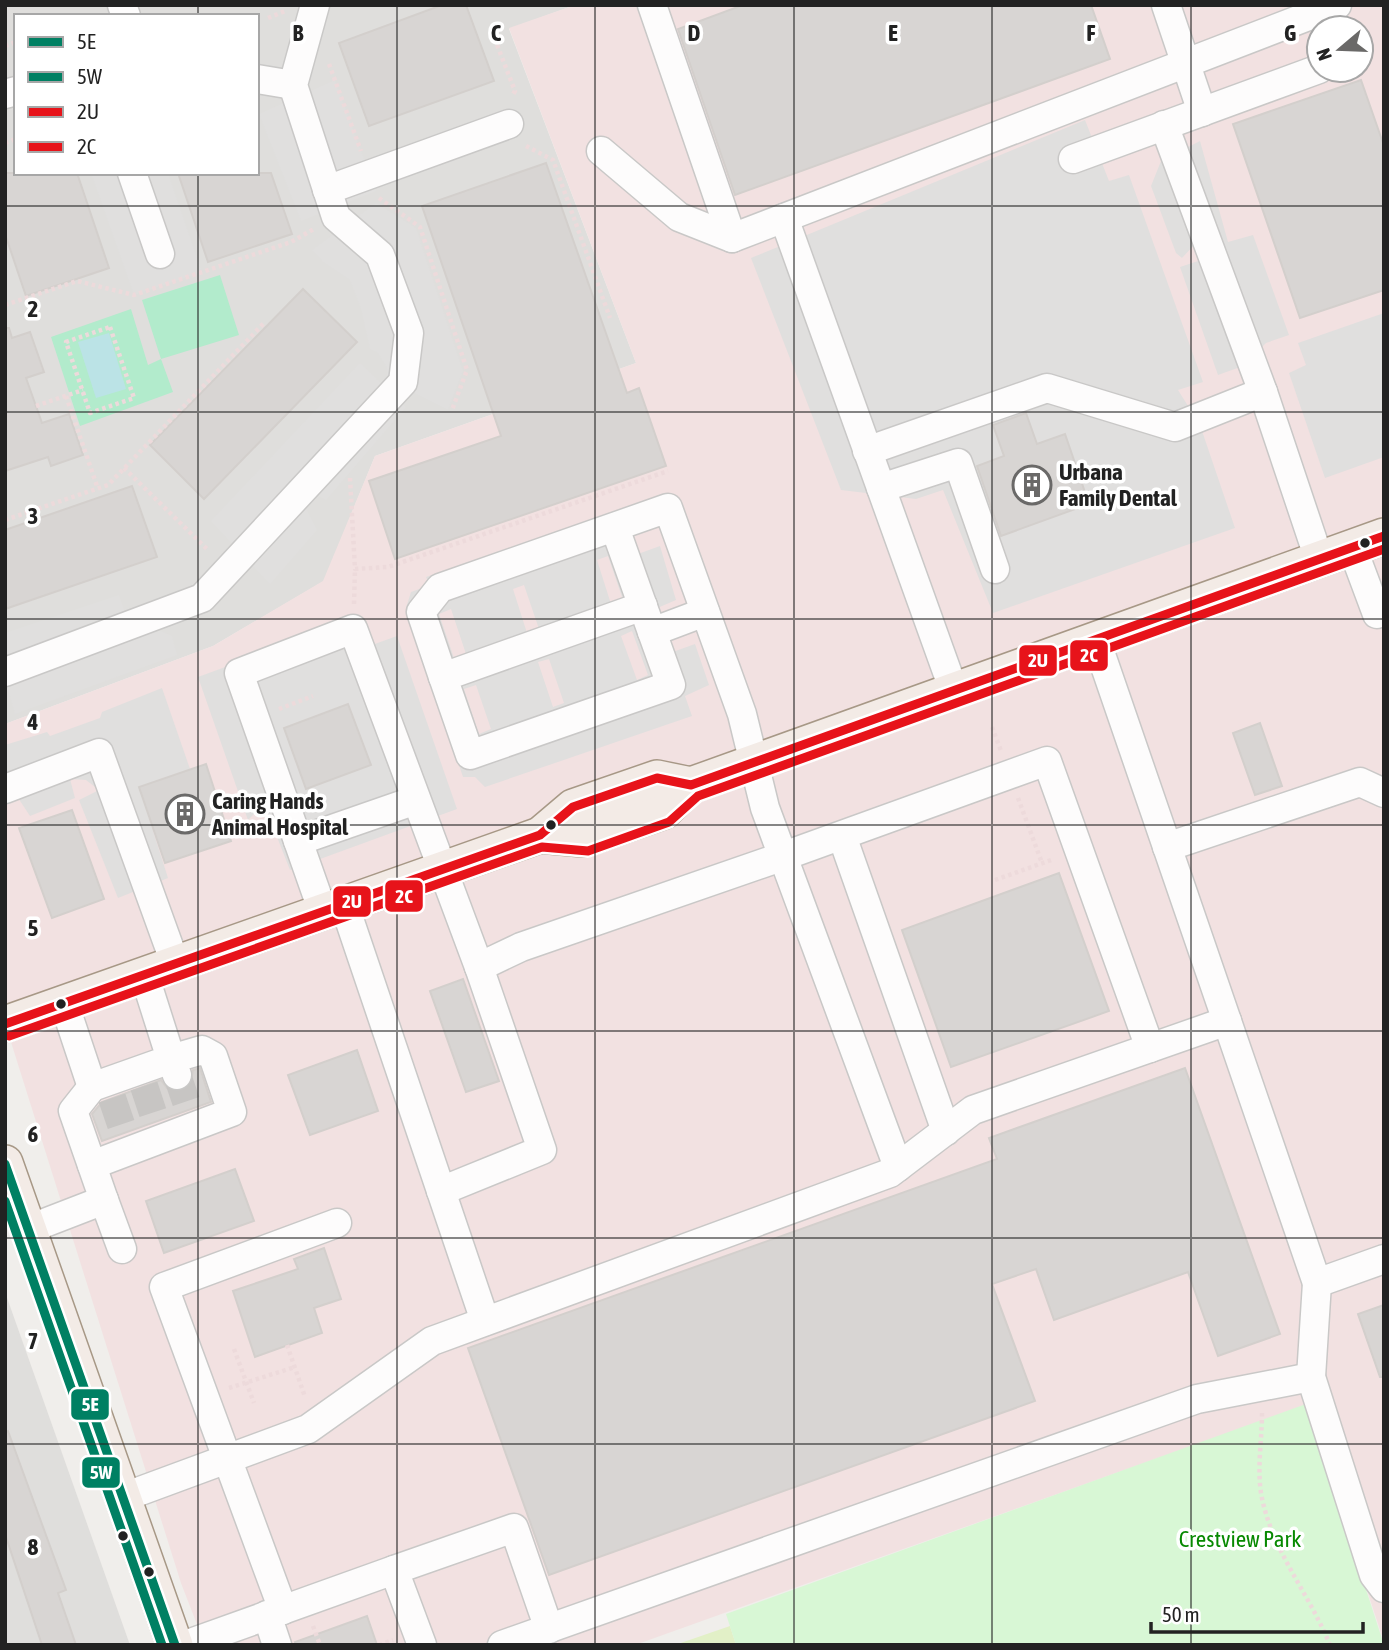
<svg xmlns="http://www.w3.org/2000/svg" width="1389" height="1650" font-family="'Asap Condensed',sans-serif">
<rect width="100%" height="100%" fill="#f0eeeb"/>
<g fill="#dfdedc" fill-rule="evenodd">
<path d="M5 5H575L509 29 636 363 375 456 324 581 213 646 5 724ZM16 16H257V173H16Z"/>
<path d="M5 1292 130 1645H5Z"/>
</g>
<path fill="#f2e1e1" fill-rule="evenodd" d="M575 5H1384V1642L1306 1405 635 1645H205L181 1583 5 1023V724L213 646 323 581 375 456 636 363 509 28ZM1319 28H1361V70H1319Z"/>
<path fill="#e2f0c7" d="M730 1626 736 1645H675Z"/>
<path fill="#d8f7d5" d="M1306 1404 1384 1645H736L726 1614Z"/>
<path fill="#b2ebcc" d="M220 275 239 335 161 359 173 392 80 426 51 337 131 309 148 365 161 359 142 300Z"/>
<g fill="#e0dfde" fill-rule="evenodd">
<path d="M335 80 376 191 301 221 259 114Z"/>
<path d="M1085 120 1109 181 1129 175 1203 382 1178 390 1200 425 1235 528 993 613 943 490 916 499 841 490 751 258Z"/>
<path d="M1200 141 1228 242 1253 235 1289 335 1266 343 1243 366 1218 375 1180 267 1201 260 1196 243 1182 258 1176 253 1151 186 1161 161Z"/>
<path d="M91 173H168L202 272 134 295Z"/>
<path d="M376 203 416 228 463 371 448 410 388 380 387 368 377 352 370 349 361 309 350 280 323 262 312 250Z"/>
<path d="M1384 313V457L1325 478 1289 373 1306 365 1298 343Z"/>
<path d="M360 363 406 407 326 500 317 495 306 509 317 530 270 584 211 521Z"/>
<path d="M624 510 638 554 660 546 676 600 655 609 670 653 695 644 709 685 685 696 692 716 485 787 475 777H463L406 608 411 592 430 585 426 577ZM608 556 623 600 611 604 597 560ZM524 585 539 629 527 633 513 589ZM451 609 466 654 454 658 439 614ZM632 631 648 675 637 680 621 636ZM549 659 564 703 553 707 538 662ZM476 685 491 729 479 734 464 689Z"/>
<path d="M119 595 126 616 172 636 177 655 15 714 9 693 5 690V633Z"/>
<path d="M361 617 372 645 397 636 457 809 290 870 264 804 248 820 198 677Z"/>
<path d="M162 688 190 769 139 787 168 878 118 898 79 800 99 790 86 780 70 779 75 798 30 816 5 778V745L47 732 50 736 100 718 102 712Z"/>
</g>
<path fill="#bbe3e6" d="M109 333 126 389 96 398 78 342Z"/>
<g fill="#d8d5d3" stroke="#d3cfcc" stroke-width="2">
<path d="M442 5H466L494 81 369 126 339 43Z"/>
<path d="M743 5H1091L1110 59 735 195 678 29Z"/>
<path d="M1361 80 1384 146V290L1300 318 1233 124Z"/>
<path d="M546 163 627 393 639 388 666 466 395 559 369 481 501 436 422 206Z"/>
<path d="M5 173H77L109 268 26 296 5 234Z"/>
<path d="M178 173H271L292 234 208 262Z"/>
<path d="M303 289 357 342 204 499 150 445Z"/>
<path d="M5 328H9L12 338 30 332 44 372 26 378 42 423 69 414 83 455 51 466 48 457 5 471Z"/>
<path d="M1026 413 1037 444 1065 434 1089 504 1001 536 977 466 1004 456 993 425Z"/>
<path d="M132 486 157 557 5 609V530Z"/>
<path d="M348 704 371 765 306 789 284 728Z"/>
<path d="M1260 723 1282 786 1255 795 1233 733Z"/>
<path d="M206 764 231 841 165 863 139 787Z"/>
<path d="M72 810 104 899 52 918 19 828Z"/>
<path d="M1059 873 1109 1011 951 1067 902 930Z"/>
<path d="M463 979 499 1081 466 1092 430 991Z"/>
<path d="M357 1050 378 1111 310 1135 288 1075Z"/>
<path d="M200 1068 211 1102 102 1141 92 1114 102 1102 161 1080 167 1088 182 1091 190 1085 193 1070Z"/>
<path d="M1185 1068 1280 1334 1218 1356 1188 1272 1054 1320 1036 1269 992 1284 1035 1401 549 1575 468 1348 997 1159 989 1138Z"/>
<path d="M235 1169 254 1221 164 1253 146 1201Z"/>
<path d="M324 1248 341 1299 314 1308 322 1333 255 1357 233 1291 298 1269 294 1259Z"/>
<path d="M1384 1305V1377H1380L1358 1314Z"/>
<path d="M8 1431 66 1590 58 1593 76 1645H42L5 1534V1432Z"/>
<path d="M367 1616 377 1645H296L295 1642Z"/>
</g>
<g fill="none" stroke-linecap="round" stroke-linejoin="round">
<g stroke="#c7c5c3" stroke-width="28" stroke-dasharray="28 14" stroke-linecap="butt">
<path d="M177 1075 189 1110"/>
<path d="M144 1086 156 1122"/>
<path d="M112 1098 124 1133"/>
</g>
<defs>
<g id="minor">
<path d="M122 5 126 16"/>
<path d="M652 5 732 238"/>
<path d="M1166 5 1202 112"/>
<path d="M257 79 293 85"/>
<path d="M5 94 16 91"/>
<path d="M1164 125 1263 392 1319 559"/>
<path d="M601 151 679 217 732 238 1337 5"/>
<path d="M1073 159 1319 69"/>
<path d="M132 173 160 254"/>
<path d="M327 190 509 124"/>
<path d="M784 218 954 691"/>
<path d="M867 451 1047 388 1175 427 1263 392"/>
<path d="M881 488 958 463 995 569"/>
<path d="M615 528 652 632 705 612"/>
<path d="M1352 547 1377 614 1384 611"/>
<path d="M643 606 443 677 470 755 671 685 652 632"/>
<path d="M1096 640 1317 1283 1384 1259"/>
<path d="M5 672 202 598 403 382 409 333 380 255 336 217 293 85 315 5"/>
<path d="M443 677 421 612 440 588 668 508 742 714 765 808 898 1167"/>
<path d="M5 789 99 753 175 963"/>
<path d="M842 836 946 1131"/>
<path d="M298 841 416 800"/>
<path d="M1167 847 1360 782 1384 793"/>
<path d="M344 904 485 1321"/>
<path d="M323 912 239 673 353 629 479 967 521 947 784 856 1047 761 1150 1048"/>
<path d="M64 1003 92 1087 171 1059 144 974"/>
<path d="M92 1165 232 1112 213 1056 202 1050 171 1059 177 1075"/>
<path d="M441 1191 542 1150 479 967"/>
<path d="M104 1200 122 1249"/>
<path d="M29 1229 104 1200 73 1111 92 1087"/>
<path d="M1317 1283 1311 1377 1374 1575 1384 1588"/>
<path d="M124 1497 308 1429 432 1341 890 1173 973 1110 1227 1021"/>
<path d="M394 1570 514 1528 549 1629"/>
<path d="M283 1610 164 1287 337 1223"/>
<path d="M267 1615 277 1645"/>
<path d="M185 1645 394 1570 422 1645"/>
<path d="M502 1645 1197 1399 1311 1377"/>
</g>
<g id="major">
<path d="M540 835 584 839 664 811 691 785 1384 536"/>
<path d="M5 1024 540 835 573 807 657 778 691 785"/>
<path d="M5 1163 175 1645"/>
</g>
</defs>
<use href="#minor" stroke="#c9c8c7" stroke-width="31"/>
<use href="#major" stroke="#a79886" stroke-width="38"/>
<g stroke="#eddadb" stroke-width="4.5" stroke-dasharray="3.5 3.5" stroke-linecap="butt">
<path d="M268 18 285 11"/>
<path d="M492 32 515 91 512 96"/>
<path d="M5 46 16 42"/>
<path d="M329 64 361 151"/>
<path d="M5 143 16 139"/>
<path d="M526 146 553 160 610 318"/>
<path d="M379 198 420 227 467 370 452 410"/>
<path d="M5 305 77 281 134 295 291 242 314 229"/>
<path d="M110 327 134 398 90 413 66 342Z"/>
<path d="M66 396 98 489"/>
<path d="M36 406 83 390"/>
<path d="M124 468 209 551"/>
<path d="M350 478 355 569 388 567 668 471"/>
<path d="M5 520 108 485 264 323"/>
<path d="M354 604 355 569"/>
<path d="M279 709 313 696"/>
<path d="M992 727 1001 751"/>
<path d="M1018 798 1042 863"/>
<path d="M995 880 1054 859"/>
<path d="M287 1345 305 1397"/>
<path d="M234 1349 254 1403"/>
<path d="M229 1388 295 1367"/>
<path d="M1262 1413C1262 1440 1257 1466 1261 1493 1271 1550 1309 1593 1330 1645"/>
<path d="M313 1626 320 1645"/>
<path d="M379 1645 393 1640"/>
</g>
<use href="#minor" stroke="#fdfcfc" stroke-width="28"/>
<use href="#major" stroke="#f3ebe6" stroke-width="35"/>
<defs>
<path id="bus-1" d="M5 1164 175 1645"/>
<path id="bus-2" d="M5 1201 162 1645"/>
<path id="bus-3" d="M5 1024 540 835 573 807 657 778 691 785 1384 536"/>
<path id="bus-4" d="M9 1036 542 847 588 851 669 822 698 796 1384 549"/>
</defs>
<use href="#bus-1" stroke="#fff" stroke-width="14"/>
<use href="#bus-2" stroke="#fff" stroke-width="14"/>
<use href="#bus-3" stroke="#fff" stroke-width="14"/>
<use href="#bus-4" stroke="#fff" stroke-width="14"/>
<use href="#bus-1" stroke="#008063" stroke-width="9"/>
<use href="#bus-2" stroke="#008063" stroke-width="9"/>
<use href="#bus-3" stroke="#e7131a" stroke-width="9"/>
<use href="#bus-4" stroke="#e7131a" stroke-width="9"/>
</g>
<path fill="none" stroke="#222" stroke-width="2" stroke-opacity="0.55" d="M198 5V16M397 5V1645M595 5V1645M794 5V1645M992 5V1645M1191 5V1645M198 173V1645M5 206H1384M5 412H1384M5 619H1384M5 825H1384M5 1031H1384M5 1238H1384M5 1444H1384"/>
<defs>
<symbol id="building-ring" viewBox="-11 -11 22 22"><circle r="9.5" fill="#fff" stroke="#6a6968" stroke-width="1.5"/><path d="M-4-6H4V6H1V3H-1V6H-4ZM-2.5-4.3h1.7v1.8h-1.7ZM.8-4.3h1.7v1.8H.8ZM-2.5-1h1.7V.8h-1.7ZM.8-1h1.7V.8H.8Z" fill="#6a6968"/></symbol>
</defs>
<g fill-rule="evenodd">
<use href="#building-ring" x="1010" y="463" width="44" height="44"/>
<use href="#building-ring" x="163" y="792" width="44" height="44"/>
</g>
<g fill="#222" stroke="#fff" stroke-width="2.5">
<circle cx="1365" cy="543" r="6"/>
<circle cx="551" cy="825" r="6"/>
<circle cx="61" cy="1004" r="6"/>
<circle cx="123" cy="1536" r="6"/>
<circle cx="149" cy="1572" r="6"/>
</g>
<g text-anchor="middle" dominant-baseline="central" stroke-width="7" stroke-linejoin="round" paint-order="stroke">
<g font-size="23" font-weight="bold" fill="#222" stroke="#fff" text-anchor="start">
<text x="1059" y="472">Urbana<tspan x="1059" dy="26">Family Dental</tspan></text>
<text x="212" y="801">Caring Hands<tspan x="212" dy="26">Animal Hospital</tspan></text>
</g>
<g font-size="23" fill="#078901" stroke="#fff">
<text x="1240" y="1539">Crestview Park</text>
</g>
</g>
<g font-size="23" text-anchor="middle" font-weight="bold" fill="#222" stroke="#fff" stroke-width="7" stroke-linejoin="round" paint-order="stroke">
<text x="298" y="41">B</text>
<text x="496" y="41">C</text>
<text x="694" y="41">D</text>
<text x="893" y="41">E</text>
<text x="1091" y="41">F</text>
<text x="1290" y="41">G</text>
<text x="33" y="317">2</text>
<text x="33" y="524">3</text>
<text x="33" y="730">4</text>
<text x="33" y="936">5</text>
<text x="33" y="1142">6</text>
<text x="33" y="1349">7</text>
<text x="33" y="1555">8</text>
</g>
<g stroke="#fff" stroke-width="2.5">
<rect x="1069" y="639" width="40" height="33" rx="7" fill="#e7131a"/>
<rect x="1018" y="644" width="40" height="33" rx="7" fill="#e7131a"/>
<rect x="384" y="879" width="40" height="34" rx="7" fill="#e7131a"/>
<rect x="332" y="885" width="40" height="33" rx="7" fill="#e7131a"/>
<rect x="70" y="1388" width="40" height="33" rx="7" fill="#008063"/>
<rect x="81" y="1456" width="40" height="33" rx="7" fill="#008063"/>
</g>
<g font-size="19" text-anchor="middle" font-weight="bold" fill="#fff">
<text x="1089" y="662">2C</text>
<text x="1038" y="667">2U</text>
<text x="404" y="903">2C</text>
<text x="352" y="908">2U</text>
<text x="90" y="1411">5E</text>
<text x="101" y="1479">5W</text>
</g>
<rect width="1389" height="1650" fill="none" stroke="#222222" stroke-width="14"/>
<rect x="14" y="14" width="245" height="161" fill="#ffffff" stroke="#a7a7a7" stroke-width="2"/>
<rect x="28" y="37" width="35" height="10" fill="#008063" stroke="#a7a7a7" stroke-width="2"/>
<text x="77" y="49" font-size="21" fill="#222222">5E</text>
<rect x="28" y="72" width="35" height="10" fill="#008063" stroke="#a7a7a7" stroke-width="2"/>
<text x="77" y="84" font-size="21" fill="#222222">5W</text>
<rect x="28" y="107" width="35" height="10" fill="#e7131a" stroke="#a7a7a7" stroke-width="2"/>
<text x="77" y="119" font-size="21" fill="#222222">2U</text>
<rect x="28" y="142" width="35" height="10" fill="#e7131a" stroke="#a7a7a7" stroke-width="2"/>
<text x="77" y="154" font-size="21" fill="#222222">2C</text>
<g transform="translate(1340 49) rotate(251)"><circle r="33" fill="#ffffff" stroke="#a7a7a7" stroke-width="2"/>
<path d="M0-5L12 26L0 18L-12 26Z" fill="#6a6968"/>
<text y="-10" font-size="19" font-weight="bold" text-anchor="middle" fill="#222222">N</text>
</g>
<path d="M1151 1622v10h212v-10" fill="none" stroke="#222222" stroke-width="3.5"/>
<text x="1162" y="1622" font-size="21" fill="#222222" stroke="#ffffff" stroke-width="5" paint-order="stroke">50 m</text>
</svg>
